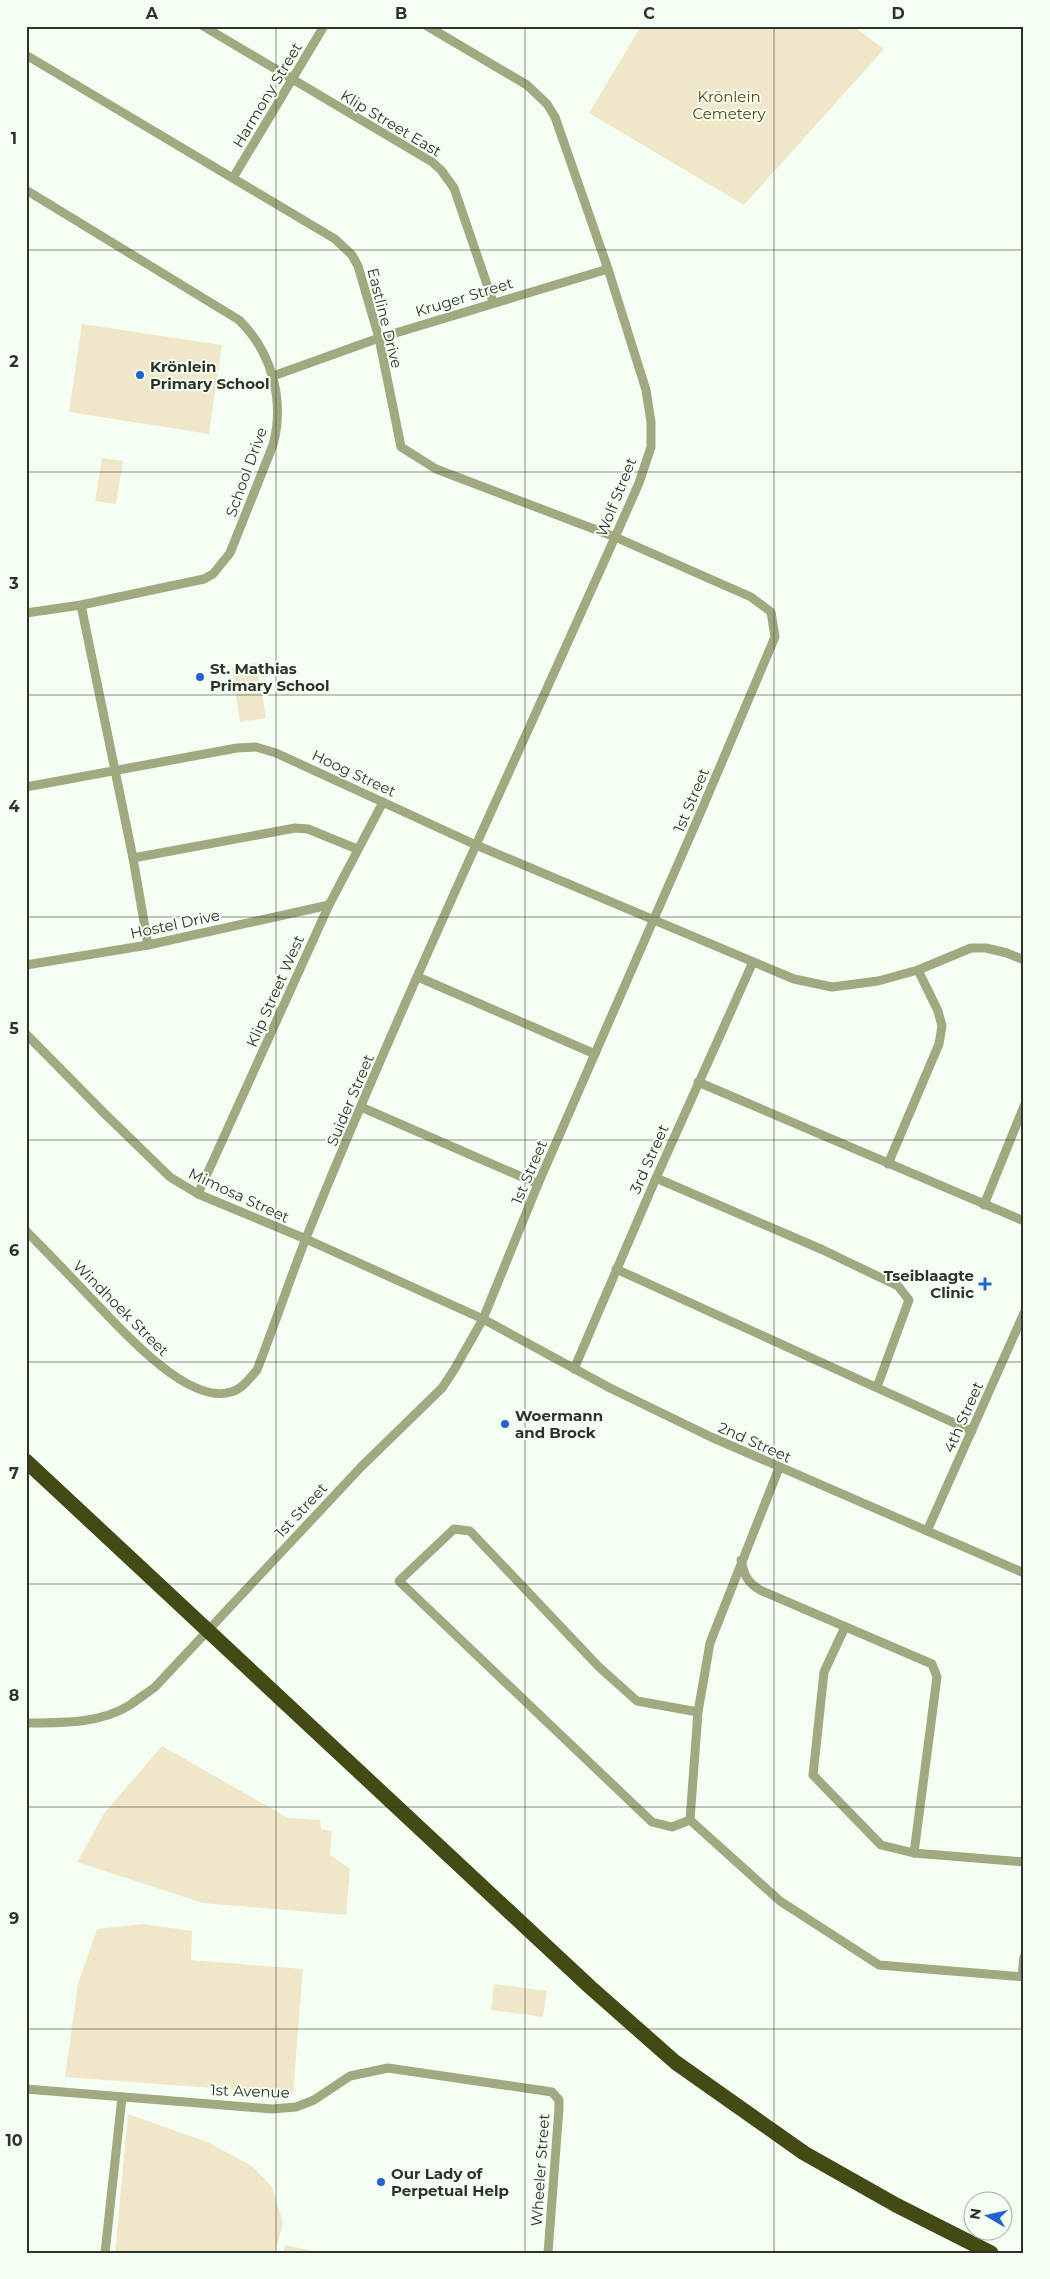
<svg xmlns="http://www.w3.org/2000/svg" width="1050" height="2279" font-family="Montserrat,sans-serif">
<rect width="100%" height="100%" fill="#f5fef3"/>
<g fill="#f0e7c9">
<path d="M641 26H853L884 49 744 205 589 113Z"/>
<path d="M82 324 222 345 209 434 69 412Z"/>
<path d="M102 458 123 461 116 504 95 501Z"/>
<path d="M257 663 266 718 240 722 232 668Z"/>
<path d="M162 1746 288 1818 320 1820 321 1829 332 1831 330 1855 350 1869 346 1915 203 1903 77 1862 105 1812Z"/>
<path d="M143 1924 192 1931 191 1960 303 1969 293 2094 65 2077 78 1984 97 1929Z"/>
<path d="M494 1984 547 1991 543 2017 491 2010Z"/>
<path d="M128 2114 207 2142 252 2166 272 2187 283 2223 275 2253 176 2251 171 2253H115Z"/>
<path d="M285 2245 322 2253H283Z"/>
</g>
<g fill="none" stroke-linecap="round" stroke-linejoin="round">
<g stroke="#a1a981" stroke-width="9">
<path d="M203 26 432 162 441 170 454 188 493 302"/>
<path d="M26 55 335 239 352 255 358 266 379 338 401 447 436 469 615 537 751 597 771 612 775 637 702 809 538 1184 483 1319 454 1370 442 1388 361 1467 155 1687C147 1693 138 1699 130 1705 100 1724 60 1723 26 1723"/>
<path d="M233 178 324 26"/>
<path d="M26 190 239 320C272 352 285 401 273 445L230 553 213 574 204 579 81 605 26 613"/>
<path d="M273 376 379 338 608 269"/>
<path d="M81 605 133 858 148 945"/>
<path d="M26 787 237 748 256 747 276 753 476 845 794 979 832 987 878 981 918 970 971 948H986L1007 953 1024 960"/>
<path d="M133 858 295 828 308 829 357 849"/>
<path d="M26 965 148 945 329 905"/>
<path d="M418 977 595 1054"/>
<path d="M26 1034 104 1113 170 1177 198 1194 306 1239 483 1319 610 1388 711 1437 1024 1573"/>
<path d="M698 1082 1024 1221"/>
<path d="M361 1107 538 1184"/>
<path d="M888 1164 939 1044 942 1026 938 1011 918 970"/>
<path d="M656 1178 823 1250 898 1286 909 1300 877 1387"/>
<path d="M198 1194 329 905 383 802"/>
<path d="M984 1205 1024 1106"/>
<path d="M26 1231C48 1253 69 1275 90 1297 118 1326 187 1406 231 1392 242 1389 250 1378 257 1370 274 1326 289 1282 306 1238 409 983 528 735 639 483L651 447V422L646 390 608 269 555 117 547 104 527 85 427 26"/>
<path d="M616 1269 972 1431"/>
<path d="M574 1369 656 1178 753 962"/>
<path d="M927 1531 1024 1313"/>
<path d="M741 1560C744 1575 747 1582 760 1590L932 1664 937 1677 914 1853"/>
<path d="M845 1627 824 1672 813 1775 881 1845 914 1853 1024 1862"/>
<path d="M690 1820 672 1827 652 1822 399 1581 454 1529 470 1531 599 1667 637 1701 698 1712"/>
<path d="M690 1820 780 1901 879 1965 1024 1977"/>
<path d="M690 1820 698 1712 710 1643 779 1468"/>
<path d="M1022 1976 1024 1957"/>
<path d="M26 2089 272 2109 296 2107 314 2100 350 2076 388 2068 552 2092 559 2100V2108L548 2253"/>
<path d="M105 2253 122 2097"/>
</g>
<path stroke="#434a14" stroke-width="15" d="M26 1461 590 1987 675 2062 804 2153 896 2205 991 2253"/>
</g>
<path fill="none" stroke="#2d332c" stroke-width="1" stroke-opacity="0.55" d="M276 26V2253M525 26V2253M774 26V2253M26 250H1024M26 472H1024M26 695H1024M26 917H1024M26 1140H1024M26 1362H1024M26 1584H1024M26 1807H1024M26 2029H1024"/>
<g fill="#2462cf" stroke="#f5fef3" stroke-width="2">
<circle cx="140" cy="375" r="5"/>
<circle cx="200" cy="677" r="5"/>
<path d="M982.5 1276.5h5v5h5v5h-5v5h-5v-5h-5v-5h5z"/>
<circle cx="505" cy="1424" r="5"/>
<circle cx="381" cy="2182" r="5"/>
</g>
<g text-anchor="middle" dominant-baseline="central" stroke-width="4" stroke-linejoin="round" paint-order="stroke">
<g font-size="15" fill="#2d332c" stroke="#f5fef3">
<text transform="translate(267 95) rotate(-59)">Harmony Street</text>
<text transform="translate(391 123) rotate(31)">Klip Street East</text>
<text transform="translate(464 297) rotate(-17)">Kruger Street</text>
<text transform="translate(385 318) rotate(76)">Eastline Drive</text>
<text transform="translate(246 472) rotate(-70)">School Drive</text>
<text transform="translate(616 497) rotate(-68)">Wolf Street</text>
<text transform="translate(354 773) rotate(25)">Hoog Street</text>
<text transform="translate(691 800) rotate(-67)">1st Street</text>
<text transform="translate(175 924) rotate(-12)">Hostel Drive</text>
<text transform="translate(275 991) rotate(-66)">Klip Street West</text>
<text transform="translate(350 1100) rotate(-67)">Suider Street</text>
<text transform="translate(649 1159) rotate(-66)">3rd Street</text>
<text transform="translate(529 1172) rotate(-67)">1st Street</text>
<text transform="translate(239 1195) rotate(25)">Mimosa Street</text>
<text transform="translate(121 1308) rotate(45)">Windhoek Street</text>
<text transform="translate(963 1417) rotate(-66)">4th Street</text>
<text transform="translate(755 1442) rotate(24)">2nd Street</text>
<text transform="translate(301 1510) rotate(-47)">1st Street</text>
<text transform="translate(250 2091) rotate(2)">1st Avenue</text>
<text transform="translate(540 2170) rotate(-86)">Wheeler Street</text>
</g>
<g font-size="15" fill="#564608" stroke="#f5fef3">
<text x="729" y="96">Krönlein<tspan x="729" dy="17">Cemetery</tspan></text>
</g>
<g font-size="15" font-weight="bold" fill="#2d332c" stroke="#f5fef3" text-anchor="start">
<text x="150" y="366">Krönlein<tspan x="150" dy="17">Primary School</tspan></text>
<text x="210" y="668">St. Mathias<tspan x="210" dy="17">Primary School</tspan></text>
<text x="974" y="1275" text-anchor="end">Tseiblaagte<tspan x="974" dy="17">Clinic</tspan></text>
<text x="515" y="1415">Woermann<tspan x="515" dy="17">and Brock</tspan></text>
<text x="391" y="2173">Our Lady of<tspan x="391" dy="17">Perpetual Help</tspan></text>
</g>
</g>
<rect width="1050" height="2279" fill="none" stroke="#f5fef3" stroke-width="55"/>
<g transform="translate(988 2216) rotate(279)"><circle r="24" fill="#f5fef3" stroke="#a5ada3"/>
<path d="M0-4L9 19L0 12L-9 19Z" fill="#2462cf"/>
<text y="-8" font-size="14" font-weight="bold" text-anchor="middle" fill="#2d332c">N</text>
</g>
<rect x="28" y="28" width="994" height="2224" fill="none" stroke="#2d332c" stroke-width="2"/>
<g font-size="16" text-anchor="middle" font-weight="bold" fill="#2d332c">
<text x="152" y="19">A</text>
<text x="401" y="19">B</text>
<text x="649" y="19">C</text>
<text x="898" y="19">D</text>
<text x="14" y="144">1</text>
<text x="14" y="367">2</text>
<text x="14" y="589">3</text>
<text x="14" y="812">4</text>
<text x="14" y="1034">5</text>
<text x="14" y="1256">6</text>
<text x="14" y="1479">7</text>
<text x="14" y="1701">8</text>
<text x="14" y="1924">9</text>
<text x="14" y="2146">10</text>
</g>
</svg>
